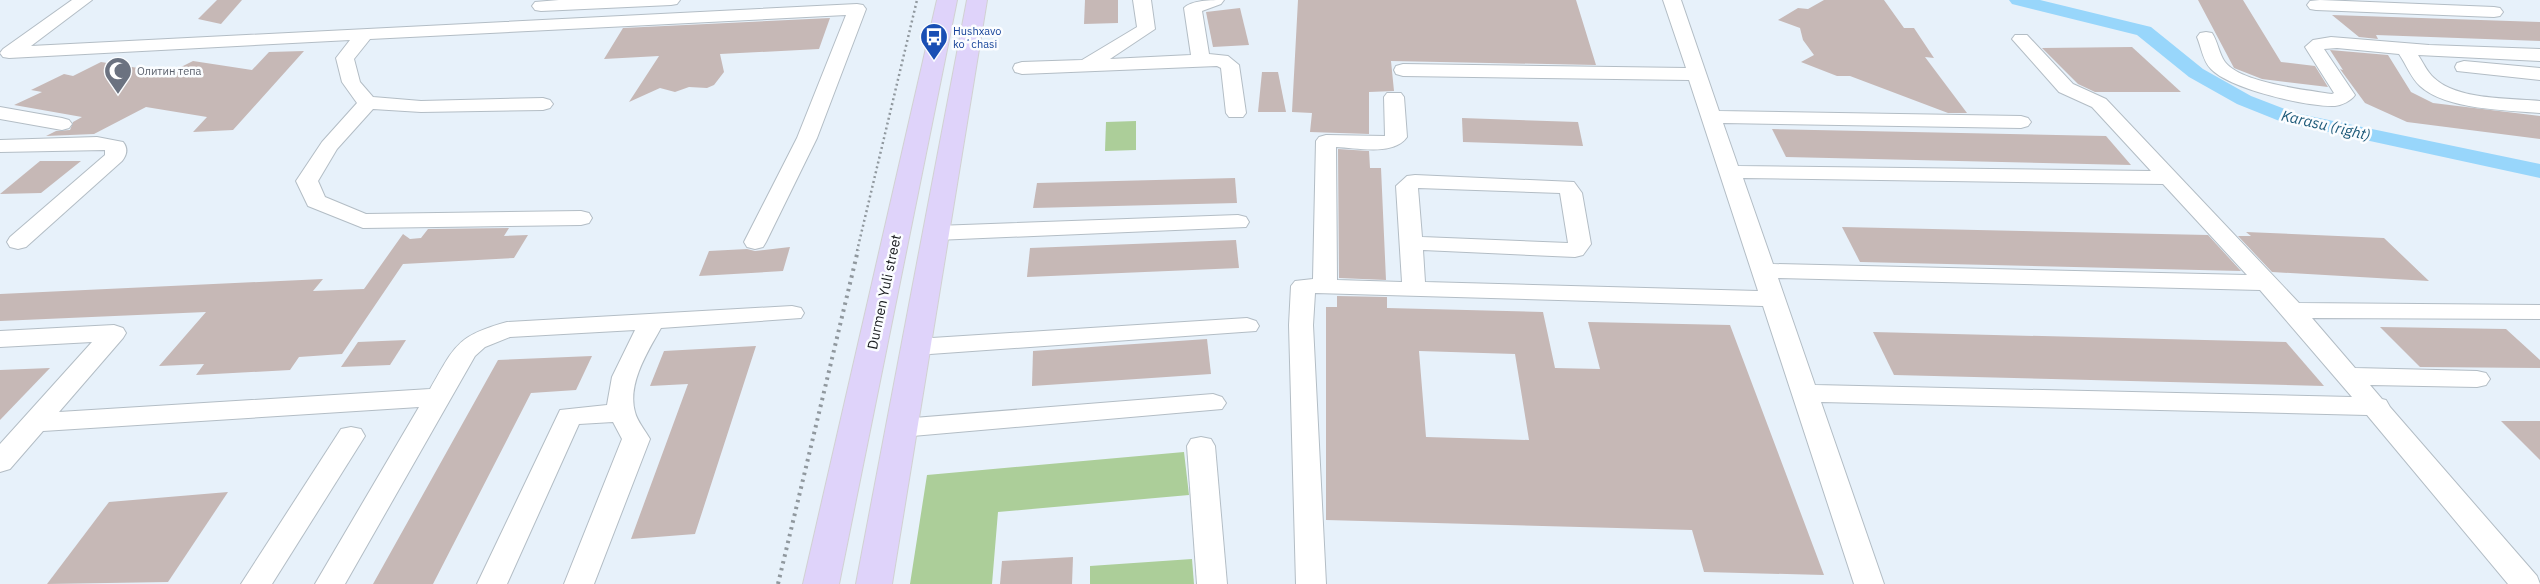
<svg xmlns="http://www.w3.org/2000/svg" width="2540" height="584" font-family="'IBM Plex Sans',sans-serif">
<rect width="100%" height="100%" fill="#e7f1fa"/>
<g fill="#acce99">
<path d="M1136 121V150L1105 151 1106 122Z"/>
<path d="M1184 452 1189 495 998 512 992 584H910L927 475Z"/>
<path d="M1192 559 1194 584H1090V566Z"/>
</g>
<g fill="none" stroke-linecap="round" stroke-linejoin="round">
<path fill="#98d6fb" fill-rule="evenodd" d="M2009 0H2040L2151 27 2203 69 2251 96 2295 113 2540 164V178L2282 122 2237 104 2189 77 2137 35 2012 4Z"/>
</g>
<g fill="#c6b8b6" fill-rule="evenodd">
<path d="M217 0H242L221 24 198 19Z"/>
<path d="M1085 0H1118V23L1084 24Z"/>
<path d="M1298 0H1576L1596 65 1391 61 1394 91 1369 92V134L1310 132 1312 113 1292 112Z"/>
<path d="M1824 0H1884L1904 28H1914L1934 58 1925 57 1967 113H1948L1850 76H1837L1801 62 1814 55 1803 40 1800 28 1778 20 1798 8 1808 9Z"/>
<path d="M2198 0H2243L2281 62 2315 66 2328 87 2262 79 2234 68Z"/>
<path d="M1240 8 1249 45 1213 47 1206 12Z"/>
<path d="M2332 15 2540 22V41L2376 35 2378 39 2359 37Z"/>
<path d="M830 18 819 49 720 54 724 72 714 85 707 88 689 87 675 92 660 88 629 102 659 56 604 59 623 28Z"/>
<path d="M2132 47 2181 92H2095L2078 84 2042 48Z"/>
<path d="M2330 50 2388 55 2411 92 2433 103 2540 116V139L2407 122 2365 103 2340 69 2343 70Z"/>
<path d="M304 51 233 130 193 132 207 117 146 107 94 134 46 136 56 131 70 130 73 122 82 117 14 105 42 92 31 90 64 74 73 76 101 62 169 73 193 61 252 70 269 52Z"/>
<path d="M1262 72H1278L1286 112H1258Z"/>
<path d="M1462 118 1578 122 1583 146 1463 142Z"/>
<path d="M1772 129 2106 136 2131 165 1786 157Z"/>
<path d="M1338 149 1369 151 1370 168H1381L1386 280 1339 278Z"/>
<path d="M40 161H81L41 193 0 194Z"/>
<path d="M1235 178 1237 203 1033 208 1037 183Z"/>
<path d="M1842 227 2208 235 2241 271 1860 262Z"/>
<path d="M509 228 504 236 528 235 514 258 403 264 342 354 299 357 290 370 196 375 204 364 159 366 206 312 0 321V294L323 279 313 291 364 289 403 234 410 239 421 238 428 229Z"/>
<path d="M2246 232 2384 238 2429 281 2272 272 2238 236H2251Z"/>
<path d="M1236 240 1239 268 1027 277 1030 248Z"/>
<path d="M790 247 783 271 699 276 709 251 747 249 755 251Z"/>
<path d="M1337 296 1387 297V308L1543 312 1555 368 1600 369 1588 322 1730 325 1824 575 1704 572 1692 530 1326 520V307H1337ZM1419 351 1515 354 1529 440 1426 437Z"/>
<path d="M2380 327 2506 329 2540 360V368L2420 367Z"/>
<path d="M1873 332 2286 342 2324 386 1894 375Z"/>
<path d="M1207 339 1211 374 1032 386 1033 351Z"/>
<path d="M406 340 390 365 341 367 358 342Z"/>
<path d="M756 346 695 534 631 539 688 384 650 386 664 351Z"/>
<path d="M592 356 576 390 531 393 433 584H373L498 360Z"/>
<path d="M50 368 0 420V370Z"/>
<path d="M2501 421H2540V460Z"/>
<path d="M228 492 168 582 47 584 109 502Z"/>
<path d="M1073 557 1072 584H1000L1002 561Z"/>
</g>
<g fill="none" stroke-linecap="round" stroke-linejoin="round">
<defs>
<g id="minor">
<path d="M72 0H92L31 46 857 4 863 5 866 9 817 138 766 242 763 247 755 249 747 247 744 242 797 138 846 15 370 39 354 59 360 82 373 97 421 101 543 98 550 100 553 104 550 108 543 110 421 112 373 109 337 149 318 181 325 197 366 214 581 211 589 213 592 218 589 223 581 225 363 228 308 206 296 181 322 142 357 103 342 82 336 58 350 40 9 58 3 57 0 53 3 49Z"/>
<path d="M559 0H680L677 4 671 5 541 11 535 10 532 6 535 2Z"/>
<path d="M1133 0H1151L1155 29 1110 59 1191 55 1184 8C1192 0 1211 0 1224 0L1221 4 1202 11 1209 54 1228 56 1239 65 1246 113 1243 117H1229L1226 113 1221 68 1217 66 1022 74 1015 72 1013 68 1015 64 1022 62 1082 60 1137 27Z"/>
<path d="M1663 0H1681L1719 111 2021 116 2028 118 2031 122 2028 126 2021 128 1723 123 1738 166 2151 171 2092 107 2059 92 2012 39 2015 35H2027L2073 84 2106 99 2299 303 2540 305V319L2312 318 2355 368 2477 371 2486 373 2490 379 2486 385 2477 387 2370 385 2382 399 2386 400 2390 407 2537 576 2540 584H2508L2367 415 1821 402 1884 584H1854L1763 306 1315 293 1313 325 1326 584H1296L1289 325 1291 286 1295 281 1313 279 1316 141 1319 137 1326 135 1385 136 1384 97 1387 93H1401L1404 97 1407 137C1394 156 1357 148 1336 147L1337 280 1402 282 1396 186 1407 176 1415 175 1574 182 1582 193 1591 244 1583 255 1575 257 1423 250 1425 282 1758 291 1689 80 1403 76 1396 74 1394 70 1396 66 1403 64 1686 68ZM1743 178 2163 184 2247 275 1773 264ZM1418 188 1560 193 1568 243 1422 237ZM1778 278 2260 290 2352 397 1815 385Z"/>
<path d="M2320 0 2494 7 2500 8 2503 12 2500 16 2494 17 2316 10 2310 9 2307 5 2310 1Z"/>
<path d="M2206 32 2212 33C2218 42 2219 54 2225 62 2241 83 2307 90 2332 94L2334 93 2305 47 2313 40 2331 37 2429 45 2540 49V61L2418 55C2423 62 2427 72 2434 78 2457 100 2509 98 2540 101V113C2507 110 2446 110 2420 86 2411 78 2406 64 2399 54L2337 48 2324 49 2355 95C2351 101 2342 105 2335 106 2307 107 2230 89 2211 69 2203 62 2201 46 2197 37L2200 33Z"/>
<path d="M2464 61 2540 68V80L2457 71 2455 67 2457 63Z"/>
<path d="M0 107 62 118 69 120 72 124 69 128 62 130 0 119Z"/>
<path d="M97 137 123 142C128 148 127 155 122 161L26 247 18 249 10 247 7 242 10 237 105 155V150L0 152V140Z"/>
<path d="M1238 215 1246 217 1249 222 1246 227 936 240 928 238 925 233 928 228 936 226Z"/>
<path d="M792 306 801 308 804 313 801 318 661 328C648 351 627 384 635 412 637 421 645 430 650 439L594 584H564L622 439 613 422 579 424 507 584H477L560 410 607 405 612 377 635 330 510 337 485 347 475 356 345 584H315L419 407 43 431 10 469 0 472V444L92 342 0 347V331L114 325 123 328 126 333 123 338 59 412 430 389C455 346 456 336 507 322Z"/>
<path d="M1247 318 1256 321 1259 326 1256 331 916 355 907 353 903 347 907 341 916 339Z"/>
<path d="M1213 394 1222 397 1226 403 1222 409 901 437 892 434 888 428 892 422 901 419Z"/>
<path d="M351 427 361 429 365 436 272 584H241L341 429Z"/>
<path d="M1201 437 1211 439 1215 446 1227 584H1197L1187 446 1191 439Z"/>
</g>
<g id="major">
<path d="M937 0H957L839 584H803Z"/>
<path d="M967 0H987L892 584H856Z"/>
</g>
</defs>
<use href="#minor" stroke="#b3bdc5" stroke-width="2"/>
<use href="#major" stroke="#d1d1d2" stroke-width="2"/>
<path stroke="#90989e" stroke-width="2.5" stroke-dasharray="2 3" stroke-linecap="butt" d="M857 251 917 0"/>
<path stroke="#90989e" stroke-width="4" stroke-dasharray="2.5 4.5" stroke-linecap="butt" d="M778 584 858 250"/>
<use href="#minor" fill="#fff" fill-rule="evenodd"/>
<use href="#major" fill="#dfd3fa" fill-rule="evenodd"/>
</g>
<defs>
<symbol id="bus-pin" viewBox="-11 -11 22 30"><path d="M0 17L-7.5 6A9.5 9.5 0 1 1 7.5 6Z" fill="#1a4fb4" stroke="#fbfdff"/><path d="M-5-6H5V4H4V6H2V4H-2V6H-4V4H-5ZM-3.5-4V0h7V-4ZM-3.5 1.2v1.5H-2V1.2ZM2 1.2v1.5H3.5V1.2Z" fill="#fff"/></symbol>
<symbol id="mosque-pin" viewBox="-11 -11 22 30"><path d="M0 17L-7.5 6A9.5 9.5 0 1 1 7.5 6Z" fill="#6b7280" stroke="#fbfdff"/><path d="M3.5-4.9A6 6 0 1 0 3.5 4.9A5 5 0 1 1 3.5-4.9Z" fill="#fff"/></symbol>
</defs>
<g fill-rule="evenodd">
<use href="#bus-pin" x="918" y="21" width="32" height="43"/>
<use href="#mosque-pin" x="102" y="55" width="32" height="43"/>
</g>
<g text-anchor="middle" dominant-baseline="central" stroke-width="5" stroke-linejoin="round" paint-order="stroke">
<g font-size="11" fill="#164399" stroke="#fbfdff" text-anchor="start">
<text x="953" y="31">Hushxavo<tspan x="953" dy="13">koʻchasi</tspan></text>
</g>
<g font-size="11" fill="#5b616d" stroke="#fbfdff" text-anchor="start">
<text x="137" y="71">Олитин тепа</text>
</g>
<g font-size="14" fill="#171a1d" stroke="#fbfdff">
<text transform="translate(884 292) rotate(-78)">Durmen Yuli street</text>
</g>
<g font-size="15" font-style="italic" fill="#1c5978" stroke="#fbfdff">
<text transform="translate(2326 125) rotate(13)">Karasu (right)</text>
</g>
</g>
</svg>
